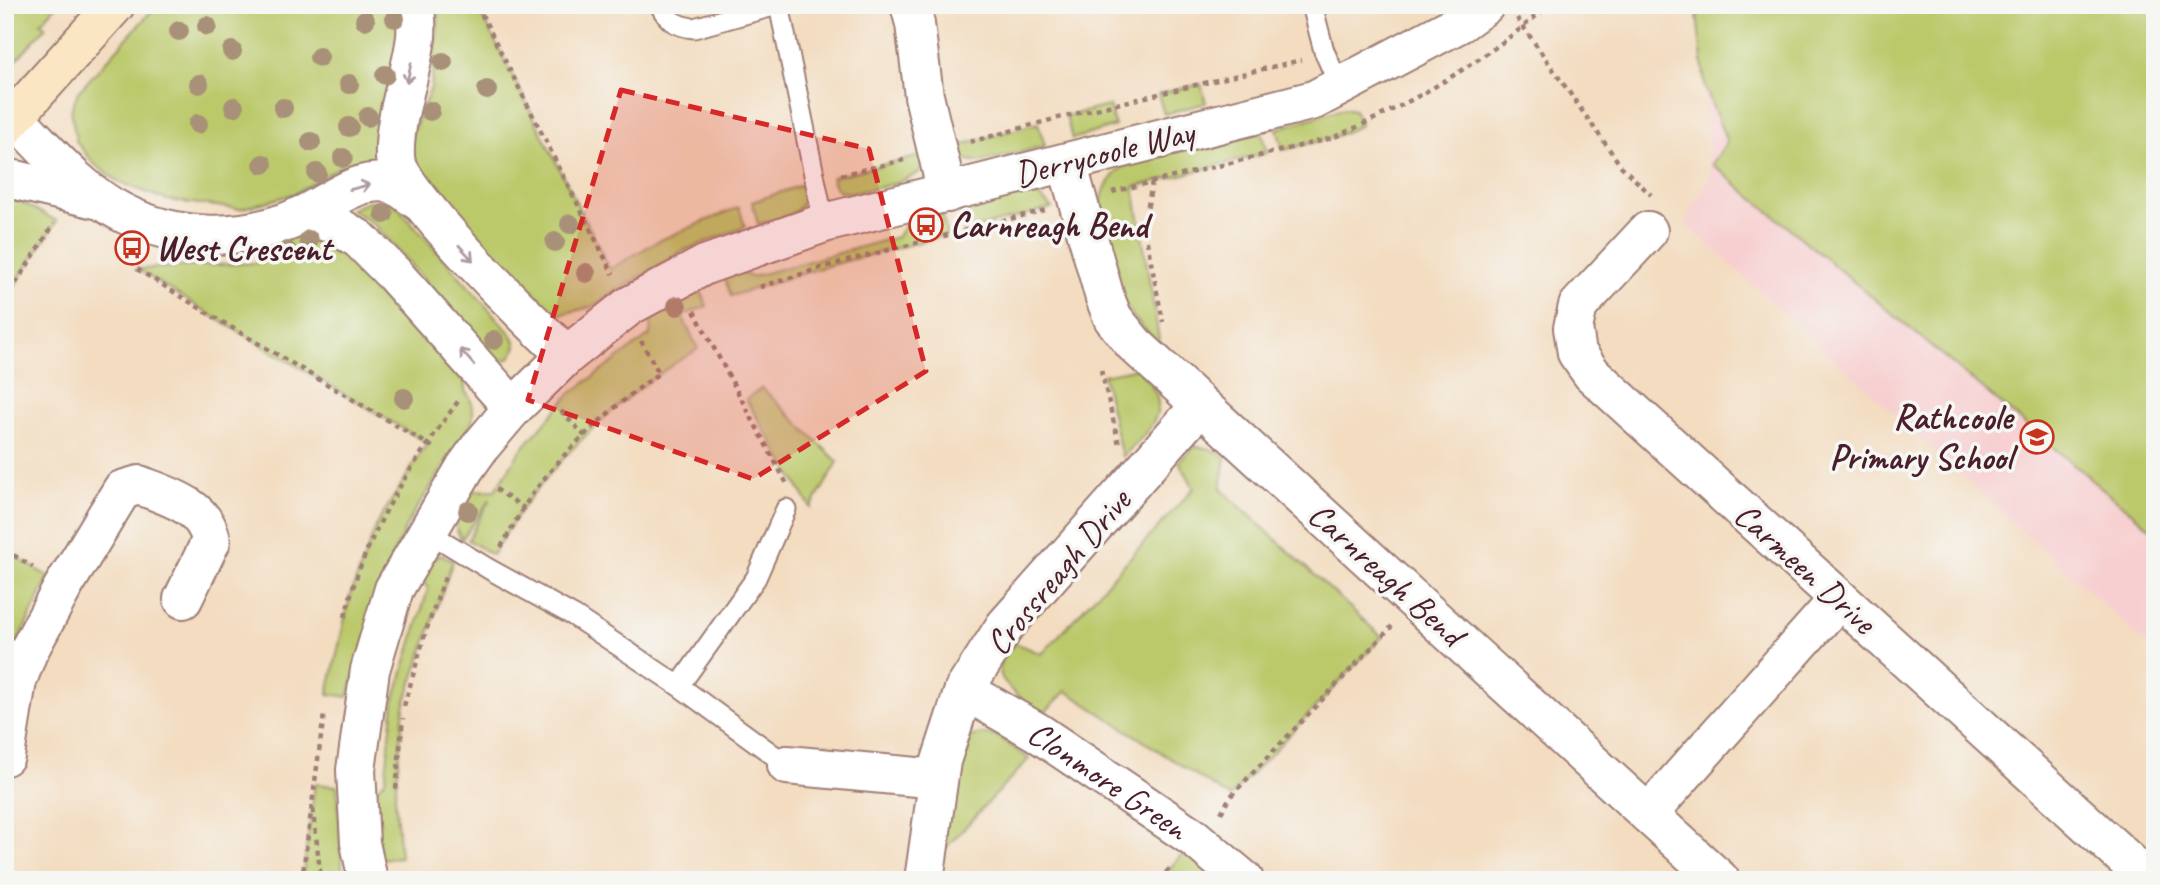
<svg xmlns="http://www.w3.org/2000/svg" width="2160" height="885" font-family="Caveat,sans-serif">
<rect width="100%" height="100%" fill="#f6f6f2"/>
<filter id="ink" filterUnits="userSpaceOnUse"><feTurbulence type="fractalNoise" baseFrequency=".0143" numOctaves="2"/><feDisplacementMap in="SourceGraphic" scale="14" xChannelSelector="R" yChannelSelector="G"/><feConvolveMatrix kernelMatrix="1 2 1 2 8 2 1 2 1" color-interpolation-filters="sRGB"/></filter>
<filter id="wash" filterUnits="userSpaceOnUse"><feTurbulence type="fractalNoise" baseFrequency=".00686" numOctaves="4" result="noise"/><feDisplacementMap in="SourceGraphic" scale="28" xChannelSelector="R" yChannelSelector="G"/><feGaussianBlur stdDeviation="1.57" result="paint"/><feColorMatrix in="noise" values="0 0 0 0 0 0 0 0 0 0 0 0 0 0 0 0 0 1.4 0 .05"/><feComposite in="paint" operator="in"/></filter>
<g filter="url(#wash)">
<rect width="100%" height="100%" fill="#f3dcbf"/>
<path fill="#f7cfd0" d="M1696 5H2155V652L1685 223 1710 176 1705 87Z"/>
<g fill="#bbc96b" stroke="#82744b" stroke-width="2">
<path d="M5 5H57L41 23 46 27 11 66 5 62Z"/>
<path d="M157 5H400L395 58 376 133 379 158 341 166 294 194 240 209 167 200 119 182 94 164 76 141 71 110 78 92Z"/>
<path d="M437 5H477L610 269 658 241 739 207 745 227 683 251 591 307 562 314 541 305 424 179 407 146 431 88 439 17Z"/>
<path d="M1696 5H2155V532L1712 164 1727 142 1705 87Z"/>
<path d="M1201 84 1206 103 1164 114 1158 94Z"/>
<path d="M1109 106 1115 126 1072 139 1066 116Z"/>
<path d="M1344 108 1354 110 1361 125 1332 138 1283 150 1277 129Z"/>
<path d="M1038 123 1045 146 981 162 961 159 954 147Z"/>
<path d="M1261 131 1267 153 1134 187 1160 345C1148 332 1133 320 1125 304 1119 293 1117 279 1114 267 1103 230 1086 191 1127 164Z"/>
<path d="M925 155C924 161 924 166 920 171 910 181 853 197 840 191 834 188 833 183 832 177Z"/>
<path d="M808 183C806 216 785 217 758 224L752 202Z"/>
<path d="M1020 193 1039 196 1052 208 964 231 959 209Z"/>
<path d="M5 196H10L57 221 5 300Z"/>
<path d="M369 201 394 203 511 334C518 344 517 349 509 359L499 360 491 355 375 225 351 209Z"/>
<path d="M942 214 947 235 827 266 731 296 724 276 738 270 751 277 897 237 908 222Z"/>
<path d="M314 232 333 243 465 383V391C474 402 474 410 472 423L408 522 388 566 348 697 328 694 350 596 377 524 427 443 214 317 137 269 256 263 272 259 282 241Z"/>
<path d="M699 287 707 306 682 316 698 349C634 387 580 435 534 493 518 512 506 534 492 555L468 540 490 499 462 539C448 522 461 508 470 491L495 490 520 451 570 394 650 335 652 314Z"/>
<path d="M1138 368C1144 377 1154 387 1157 397 1164 421 1137 442 1122 457L1103 375Z"/>
<path d="M762 388 838 462 811 508 746 399Z"/>
<path d="M1195 447C1209 447 1216 450 1226 459L1221 489 1382 637 1230 797 1066 691 1043 714C1028 704 992 683 1001 660 1004 654 1011 648 1015 643L1042 654 1194 488 1179 461Z"/>
<path d="M5 550 49 577 5 669Z"/>
<path d="M441 555 453 560 404 707 395 796 400 857 380 859 373 792 385 781 394 701 428 589 421 575 431 559Z"/>
<path d="M983 734 999 737 1029 759 940 854 959 746 973 736Z"/>
<path d="M315 784 337 786 343 880H302Z"/>
<path d="M1187 849 1221 880H1159Z"/>
</g>
</g>
<g filter="url(#ink)">
<g fill="none" stroke-linecap="round" stroke-linejoin="round">
<defs>
<g id="lane">
<path d="M660 5C668 21 676 26 694 28L777 5"/>
<path d="M779 5 824 223"/>
<path d="M1312 5 1324 51 1340 87"/>
<path d="M428 532 489 569 574 616 679 686 787 765"/>
<path d="M679 686 756 578 786 509"/>
</g>
<g id="street">
<path d="M415 5C416 16 417 27 416 37 411 78 393 117 395 158 397 190 537 329 567 355"/>
<path d="M910 5 915 24 924 96 947 193"/>
<path d="M14 117C46 149 81 192 121 212 176 241 244 242 301 216 329 203 355 178 389 183 399 185 412 197 420 202"/>
<path d="M1067 163 1105 298 1113 318 1134 344 1720 880"/>
<path d="M5 180H16L96 199"/>
<path d="M300 216 332 223 359 239 394 274 513 408"/>
<path d="M1648 231 1578 306 1573 328 1577 353 1592 374 2149 880"/>
<path id="s1" d="M964 690 1037 732 1194 838 1244 880"/>
<path d="M5 756 17 681 28 652 63 587 122 490 139 485C168 496 206 506 211 541L183 599"/>
<path d="M787 765 938 779"/>
<path d="M1648 814 1839 599"/>
<path d="M368 880 360 843 356 770 370 670 394 589 465 468 480 447 513 408 567 355 629 306 705 265 824 223 1314 100 1460 23 1485 5"/>
<path d="M924 880 941 761 964 690 1005 626 1200 406"/>
</g>
<path id="secondary" d="M5 127 115 5"/>
</defs>
<use href="#lane" stroke="#9e7e75" stroke-width="23"/>
<use href="#street" stroke="#9e7e75" stroke-width="42"/>
<use href="#secondary" stroke="#9e7e75" stroke-width="42"/>
<g stroke="#9e7e75" stroke-width="4.5" stroke-dasharray="5 5" stroke-linecap="butt">
<path d="M477 5 613 274"/>
<path d="M1517 18 1621 166 1651 195"/>
<path d="M970 142 1054 119 1301 60"/>
<path d="M841 175 904 160"/>
<path d="M1152 182 1144 227 1163 322"/>
<path d="M1112 192 1332 138C1410 105 1485 61 1549 5"/>
<path d="M137 269 214 317 436 449"/>
<path d="M760 287 827 266 1045 210"/>
<path d="M5 300 54 224"/>
<path d="M694 311 787 484"/>
<path d="M1101 370 1119 444"/>
<path d="M561 411 585 436"/>
<path d="M496 489 524 508"/>
<path d="M501 547C511 530 520 512 531 496 565 448 612 408 659 373L641 341"/>
<path d="M5 550 33 567"/>
<path d="M345 617C364 534 410 467 459 400"/>
<path d="M404 706 426 631 445 577"/>
<path d="M396 789 403 718"/>
<path d="M313 809 321 880"/>
<path d="M1221 813 1230 797 1392 626"/>
<path d="M302 880 324 714"/>
<path d="M1159 880 1172 866"/>
</g>
<use href="#lane" stroke="#fff" stroke-width="19"/>
<use href="#street" stroke="#fff" stroke-width="38"/>
<use href="#secondary" stroke="#fbe6c4" stroke-width="38"/>
</g>
<g fill="#a99078">
<circle cx="395" cy="18" r="10"/>
<circle cx="365" cy="20" r="10"/>
<circle cx="207" cy="26" r="10"/>
<circle cx="179" cy="31" r="10"/>
<circle cx="232" cy="51" r="10"/>
<circle cx="319" cy="57" r="10"/>
<circle cx="443" cy="62" r="10"/>
<circle cx="385" cy="75" r="10"/>
<circle cx="199" cy="84" r="10"/>
<circle cx="349" cy="84" r="10"/>
<circle cx="487" cy="90" r="10"/>
<circle cx="234" cy="107" r="10"/>
<circle cx="283" cy="108" r="10"/>
<circle cx="430" cy="111" r="10"/>
<circle cx="368" cy="117" r="10"/>
<circle cx="198" cy="124" r="10"/>
<circle cx="349" cy="127" r="10"/>
<circle cx="311" cy="142" r="10"/>
<circle cx="343" cy="158" r="10"/>
<circle cx="263" cy="164" r="10"/>
<circle cx="317" cy="173" r="10"/>
<circle cx="384" cy="214" r="10"/>
<circle cx="570" cy="224" r="10"/>
<circle cx="309" cy="240" r="10"/>
<circle cx="555" cy="242" r="10"/>
<circle cx="287" cy="251" r="10"/>
<circle cx="586" cy="273" r="10"/>
<circle cx="677" cy="306" r="10"/>
<circle cx="494" cy="340" r="10"/>
<circle cx="404" cy="398" r="10"/>
<circle cx="468" cy="511" r="10"/>
</g>
<defs><path id="oneway-shaft" d="M-6 0H5M1.5-3L5.5 0L1.5 3" fill="none" stroke-width="1.6" stroke-linecap="round" stroke-linejoin="round" transform="scale(1.75)"/></defs>
<g stroke="#ae9aa0">
<use href="#oneway-shaft" transform="translate(409 73) rotate(102)"/>
<use href="#oneway-shaft" transform="translate(360 187) rotate(-14)"/>
<use href="#oneway-shaft" transform="translate(466 253) rotate(47)"/>
<use href="#oneway-shaft" transform="translate(467 357) rotate(-131)"/>
</g>
</g>
<path fill="#d62828" fill-opacity="0.2" stroke="#d62828" stroke-width="5" stroke-dasharray="14 9" stroke-linejoin="round" d="M621 90 869 149 926 371 753 479 528 400Z"/>
<defs>
<symbol id="bus-ring" viewBox="-11 -11 22 22"><circle r="9.5" fill="#f6f6f2" stroke="#c8321e" stroke-width="1.5"/><path d="M-5-6H5V4H4V6H2V4H-2V6H-4V4H-5ZM-3.5-4V0h7V-4ZM-3.5 1.2v1.5H-2V1.2ZM2 1.2v1.5H3.5V1.2Z" fill="#c8321e"/></symbol>
<symbol id="school-ring" viewBox="-11 -11 22 22"><circle r="9.5" fill="#f6f6f2" stroke="#c8321e" stroke-width="1.5"/><path d="M0-5L7-2L0 1L-7-2ZM-4 1L0 2.5L4 1V4Q0 6-4 4Z" fill="#c8321e"/></symbol>
</defs>
<g fill-rule="evenodd">
<use href="#bus-ring" x="907" y="206" width="38" height="38"/>
<use href="#bus-ring" x="113" y="229" width="38" height="38"/>
<use href="#school-ring" x="2018" y="418" width="38" height="38"/>
</g>
<g text-anchor="middle" dominant-baseline="central" stroke-width="7" stroke-linejoin="round" paint-order="stroke">
<g font-size="35" fill="#4a1f2b" stroke="#f6f6f2">
<text transform="translate(1104 153) rotate(-14)">Derrycoole Way</text>
<text transform="translate(1805 568) rotate(42)">Carmeen Drive</text>
<text transform="translate(1058 572) rotate(-50)">Crossreagh Drive</text>
<text transform="translate(1386 574) rotate(42)">Carnreagh Bend</text>
<text stroke="none"><textPath href="#s1" startOffset="170">Clonmore Green</textPath></text>
</g>
<g font-size="35" font-weight="bold" fill="#4a1f2b" stroke="#f6f6f2" text-anchor="start">
<text x="950" y="225">Carnreagh Bend</text>
<text x="156" y="248">West Crescent</text>
<text x="2012" y="417" text-anchor="end">Rathcoole<tspan x="2012" dy="40">Primary School</tspan></text>
</g>
</g>
<rect width="2160" height="885" fill="none" stroke="#f6f6f2" stroke-width="28"/>
</svg>
